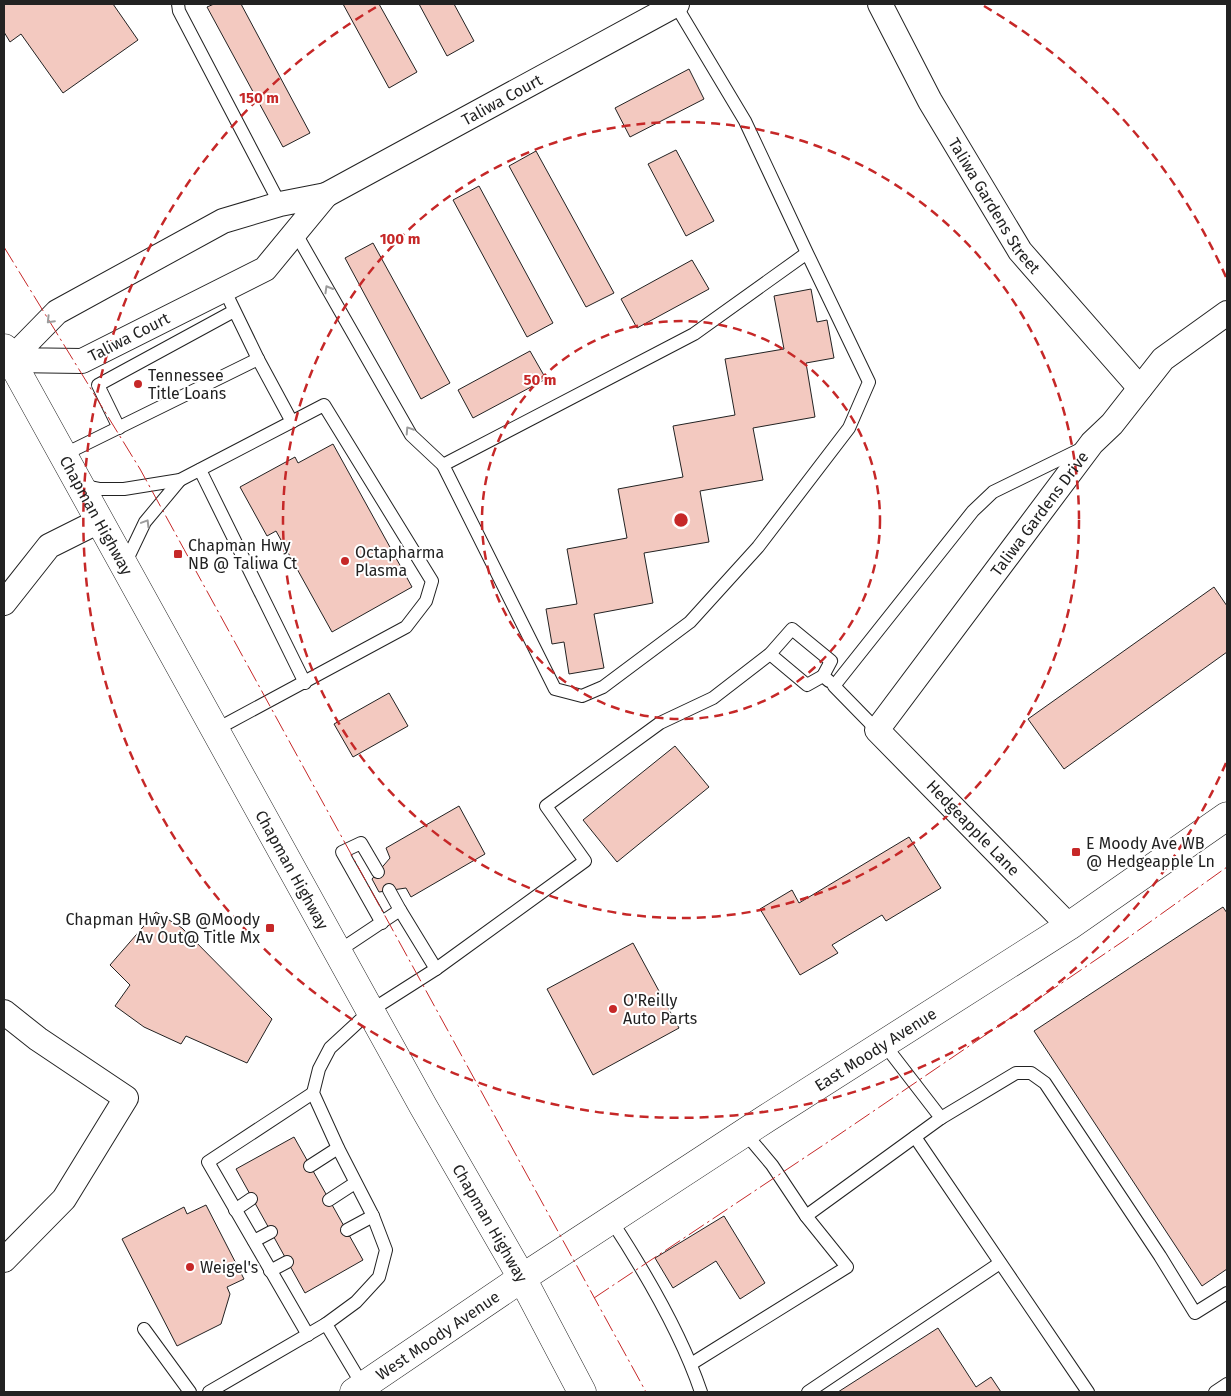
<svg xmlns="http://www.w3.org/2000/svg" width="1231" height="1396" font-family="'Fira Sans',sans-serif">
<rect width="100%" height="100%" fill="#fff"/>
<g fill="#f3c9c0" stroke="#222">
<path d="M4 4H113L138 40 63 93 21 34 10 42 4 32Z"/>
<path d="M214 4H241L310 133 283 147 207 7Z"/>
<path d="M343 4H379L417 72 389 88Z"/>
<path d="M419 4H454L474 41 447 56Z"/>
<path d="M689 69 704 99 630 137 615 108Z"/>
<path d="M676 150 714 221 686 236 648 164Z"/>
<path d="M536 151 614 293 586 307 509 166Z"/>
<path d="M479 186 553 323 527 337 453 200Z"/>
<path d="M373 243 450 383 421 399 345 258Z"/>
<path d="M692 260 709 289 637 328 621 299Z"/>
<path d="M811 289 817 322 827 320 834 358 806 363 815 417 753 428 763 480 700 491 709 542 644 553 653 603 594 614 604 668 569 674 564 642 552 644 546 609 577 604 567 549 627 538 618 489 683 477 673 426 735 415 725 359 784 349 774 296Z"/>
<path d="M530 351 546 379 473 418 458 390Z"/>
<path d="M333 444 412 587 332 632 276 531 267 536 240 487 295 457 298 463Z"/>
<path d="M1214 587 1227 606V652L1064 769 1028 719Z"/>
<path d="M389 693 408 726 353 757 334 724Z"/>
<path d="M675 746 709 787 617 862 583 820Z"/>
<path d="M459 806 485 854 411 897 406 888 379 892 372 879 390 858 386 848Z"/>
<path d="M909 837 941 888 886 921 882 915 832 945 838 953 800 975 760 909 792 890 799 903Z"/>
<path d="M1223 907 1227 913V1269L1202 1286 1034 1031Z"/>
<path d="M156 912 182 928 272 1019 247 1063 186 1036 181 1044 144 1027 115 1006 130 985 110 965Z"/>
<path d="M633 943 679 1028 593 1075 547 989Z"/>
<path d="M294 1137 363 1260 305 1293 236 1169Z"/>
<path d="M206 1205 244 1279 227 1287 230 1294 221 1324 177 1346 122 1239 184 1207 187 1214Z"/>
<path d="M724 1216 765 1283 740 1299 716 1261 673 1288 655 1258Z"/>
<path d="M938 1328 976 1387 991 1377 1001 1392H838Z"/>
</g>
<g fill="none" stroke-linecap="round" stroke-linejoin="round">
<defs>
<g id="service">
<path d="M178 4 179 11 280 204"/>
<path d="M675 4 745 121 807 253 694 334 443 465 555 689 582 696 603 687 690 622 758 547 849 428 869 382 807 253"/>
<path d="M295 232 411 435 443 465"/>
<path d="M224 289 258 359 292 422"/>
<path d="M119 428 98 385 234 311"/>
<path d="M63 455 258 359"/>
<path d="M200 470 305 683"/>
<path d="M81 485 100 489H124L180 480 324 405 432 581 426 601 406 627 215 730"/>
<path d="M124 566 145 522 180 480"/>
<path d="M770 654 807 685 823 676 829 681"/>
<path d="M877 730 834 686 973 511 993 492 1083 448"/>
<path d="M378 872 361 843 342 852 382 923"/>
<path d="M389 890 400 910"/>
<path d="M337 952 400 910 436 969"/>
<path d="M941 1118 1016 1073H1031L1045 1083 1160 1256 1195 1313 1227 1293"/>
<path d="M915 1137 1088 1392"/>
<path d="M310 1166 338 1148"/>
<path d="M329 1200 355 1183"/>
<path d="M235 1210 251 1199"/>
<path d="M806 1216 941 1118 884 1044"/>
<path d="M611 1220C645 1272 681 1333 701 1392"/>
<path d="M347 1230 373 1216"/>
<path d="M254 1241 271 1232"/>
<path d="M270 1271 287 1262"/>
<path d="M144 1329 190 1392"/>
<path d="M308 1335 208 1162 313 1093"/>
<path d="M691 1364 847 1267 806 1216 772 1165 745 1133"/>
<path d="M363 1386 326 1324 356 1302 379 1277 386 1250 373 1216 338 1148 313 1093 319 1069 330 1048 370 1011 436 969 585 861 546 806 660 723 713 698 770 654 792 629 831 661 823 676"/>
<path d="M209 1392 326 1324"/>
<path d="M808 1392 1000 1263"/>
<path d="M1215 1392 1227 1384"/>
</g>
<g id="minor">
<path id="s1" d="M880 4 930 101 1020 251 1140 388"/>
<path d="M326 195 265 269 82 361 10 360 57 312 223 221 280 204Z"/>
<path id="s2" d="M326 195 677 4"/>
<path d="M4 603 49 546 99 521"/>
<path id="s3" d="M1069 926 877 730 1092 443 1112 424 1163 359 1227 313"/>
<path d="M4 1012 38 1039 126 1098 64 1199 4 1260"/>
</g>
<g id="tertiary">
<path id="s4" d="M354 1392 522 1278"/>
</g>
<g id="secondary">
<path id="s5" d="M522 1278 767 1118 1069 926 1227 816"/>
</g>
<g id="trunk">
<path id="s6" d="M4 348 423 1106 522 1278 582 1392"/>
</g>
</defs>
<use href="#service" stroke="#222" stroke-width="14"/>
<use href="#minor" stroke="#222" stroke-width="26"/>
<use href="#tertiary" stroke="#222" stroke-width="29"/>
<use href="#secondary" stroke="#222" stroke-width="29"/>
<use href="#trunk" stroke="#222" stroke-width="29"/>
<use href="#service" stroke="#fff" stroke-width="12"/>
<use href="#minor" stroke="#fff" stroke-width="24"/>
<use href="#tertiary" stroke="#fff" stroke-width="28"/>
<use href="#secondary" stroke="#fff" stroke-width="28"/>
<use href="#trunk" stroke="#fff" stroke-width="28"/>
<g stroke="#c62828" stroke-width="1" stroke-dasharray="18 4 2.5 4" stroke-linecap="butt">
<path d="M4 247 140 469 646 1392"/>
<path d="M594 1298 834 1138 1122 942 1227 867"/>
</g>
</g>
<defs><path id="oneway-chevron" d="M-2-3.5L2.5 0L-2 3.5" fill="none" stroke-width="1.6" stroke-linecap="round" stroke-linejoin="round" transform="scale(1.25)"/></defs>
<g stroke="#9c9c9c">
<use href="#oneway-chevron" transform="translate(328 289) rotate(-120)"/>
<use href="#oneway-chevron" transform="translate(50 320) rotate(134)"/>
<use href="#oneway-chevron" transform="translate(409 430) rotate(-123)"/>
<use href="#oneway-chevron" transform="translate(146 523) rotate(-59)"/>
</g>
<g fill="none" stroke="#c62828" stroke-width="2.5" stroke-dasharray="9 6">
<circle cx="681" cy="520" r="199"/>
<circle cx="681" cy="520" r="398"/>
<path d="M1226 763A597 597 0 1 1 378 6M984 6A597 597 0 0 1 1226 277"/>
</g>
<g fill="#c62828" stroke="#fff" stroke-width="2">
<circle cx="138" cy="384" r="5"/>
<rect x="173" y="549" width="10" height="10" rx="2.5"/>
<circle cx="345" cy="561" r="5"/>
<rect x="1071" y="847" width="10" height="10" rx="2.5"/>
<rect x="265" y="923" width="10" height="10" rx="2.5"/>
<circle cx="613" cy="1009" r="5"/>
<circle cx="190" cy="1267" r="5"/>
</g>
<g text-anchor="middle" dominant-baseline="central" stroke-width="4" stroke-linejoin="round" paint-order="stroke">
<g font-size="16" fill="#222" stroke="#fff">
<text stroke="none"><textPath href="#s2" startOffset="200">Taliwa Court</textPath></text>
<text stroke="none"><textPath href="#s1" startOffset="232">Taliwa Gardens Street</textPath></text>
<text transform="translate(129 337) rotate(-27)">Taliwa Court</text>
<text stroke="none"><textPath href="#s3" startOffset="545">Taliwa Gardens Drive</textPath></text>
<text stroke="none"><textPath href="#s6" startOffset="191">Chapman Highway</textPath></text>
<text transform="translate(973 828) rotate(46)">Hedgeapple Lane</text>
<text stroke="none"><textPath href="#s6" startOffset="596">Chapman Highway</textPath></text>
<text stroke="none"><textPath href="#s5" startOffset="421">East Moody Avenue</textPath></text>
<text stroke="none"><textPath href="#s6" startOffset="1001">Chapman Highway</textPath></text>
<text stroke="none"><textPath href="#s4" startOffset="101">West Moody Avenue</textPath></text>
</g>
<g font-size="16" fill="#222" stroke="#fff" text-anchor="start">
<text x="148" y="375">Tennessee<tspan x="148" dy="18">Title Loans</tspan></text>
<text x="188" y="545">Chapman Hwy<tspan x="188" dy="18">NB @ Taliwa Ct</tspan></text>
<text x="355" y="552">Octapharma<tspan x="355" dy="18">Plasma</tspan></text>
<text x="1086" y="843">E Moody Ave WB<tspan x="1086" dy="18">@ Hedgeapple Ln</tspan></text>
<text x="260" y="919" text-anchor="end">Chapman Hwy SB @Moody<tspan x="260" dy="18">Av Out@ Title Mx</tspan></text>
<text x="623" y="1000">O'Reilly<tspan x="623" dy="18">Auto Parts</tspan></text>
<text x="200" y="1267">Weigel's</text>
</g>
</g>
<circle cx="681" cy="520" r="8" fill="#c62828" stroke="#fff" stroke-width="2.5"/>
<g font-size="15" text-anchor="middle" font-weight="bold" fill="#c62828" stroke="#fff" stroke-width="4" stroke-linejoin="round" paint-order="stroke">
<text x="259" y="103">150 m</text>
<text x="400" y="244">100 m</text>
<text x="540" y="385">50 m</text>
</g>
<rect width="1231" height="1396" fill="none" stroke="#222222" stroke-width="10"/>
</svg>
